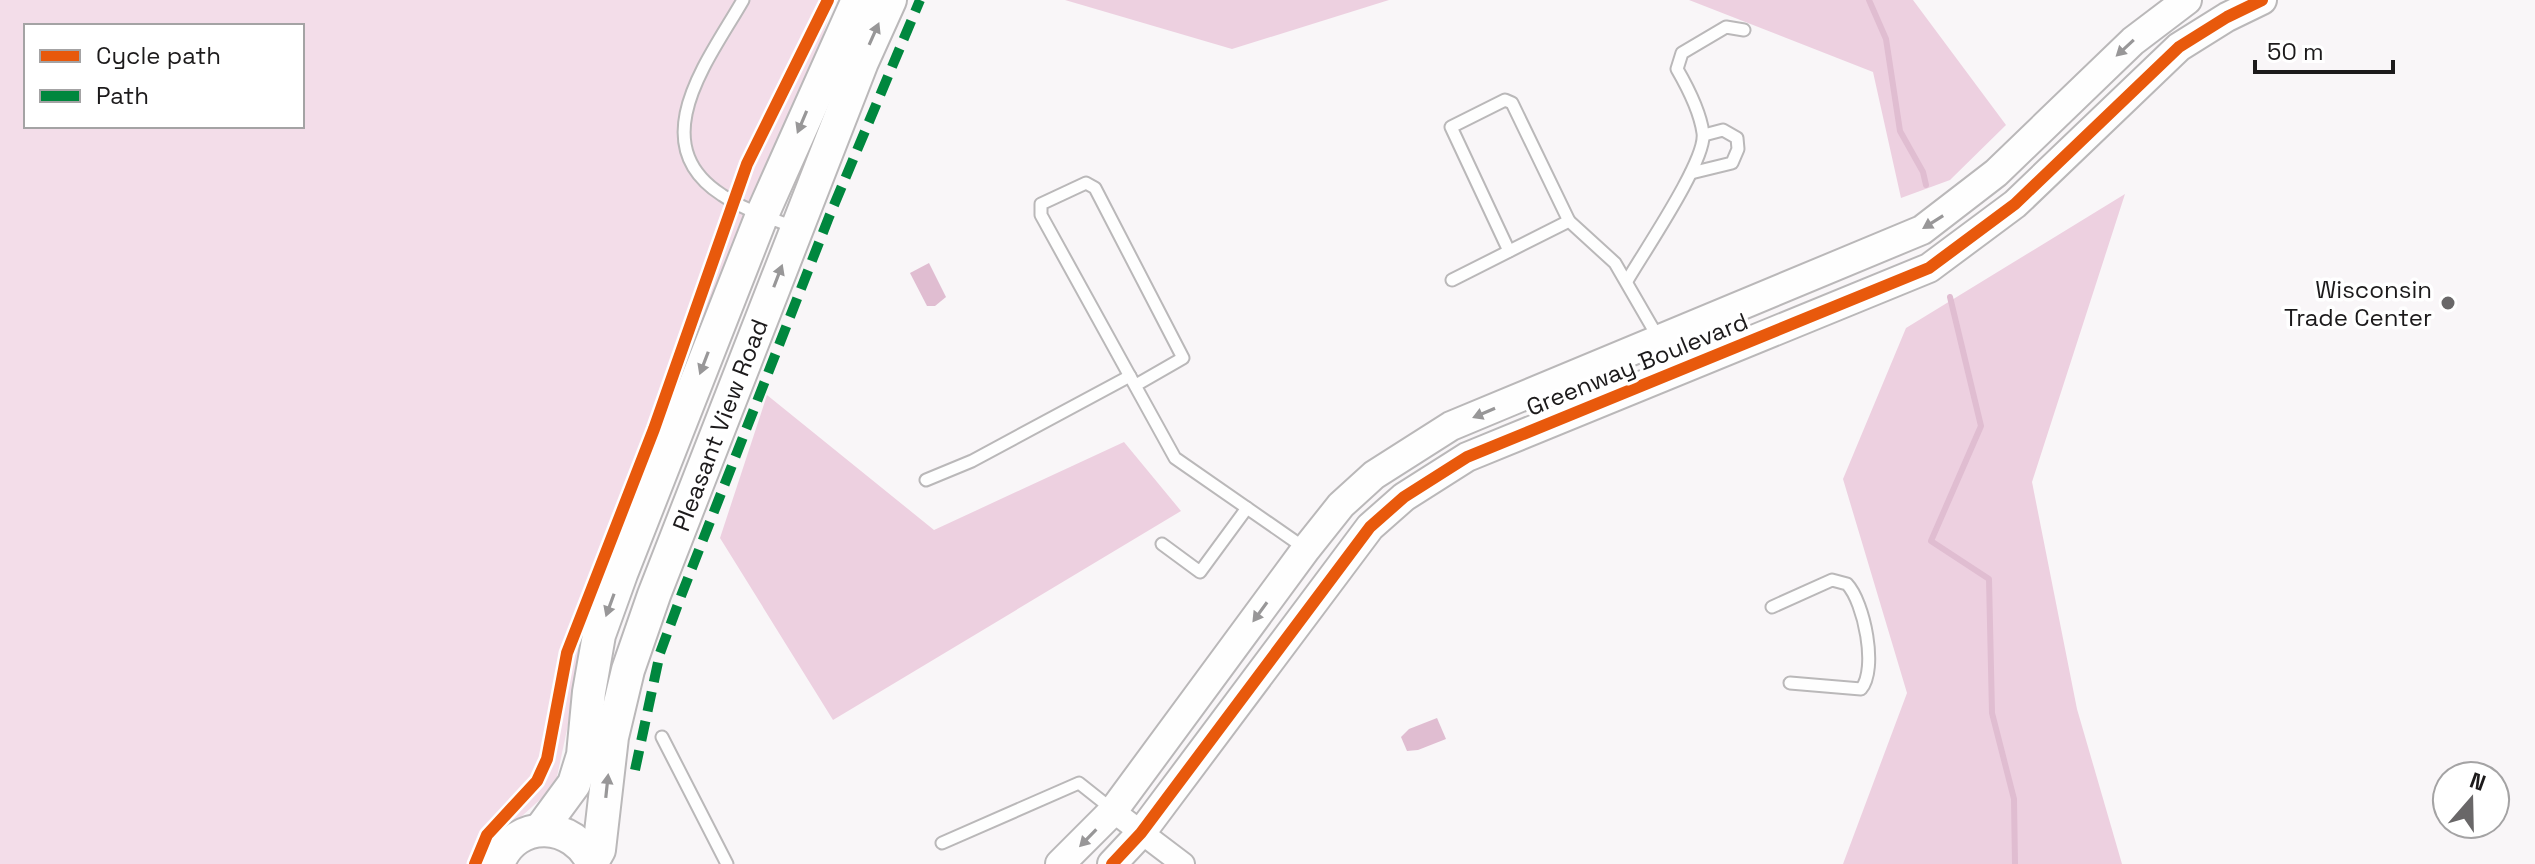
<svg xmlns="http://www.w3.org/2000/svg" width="2535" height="864" font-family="'Space Grotesk',sans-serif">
<rect width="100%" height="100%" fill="#f9f6f8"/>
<path fill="#f3dde9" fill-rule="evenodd" d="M0 0H834L815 61 739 225 585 645 555 786 476 858 475 864H0ZM26 26H302V126H26Z"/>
<g fill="#edd0e0">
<path d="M1065 0H1389L1232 49Z"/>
<path d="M1689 0H1913L2006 125 1950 180 1901 198 1873 72Z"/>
<path d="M2125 194 2032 482 2077 709 2122 864H1843L1907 693 1843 479 1906 328Z"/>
<path d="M767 395 934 530 1124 442 1181 511 833 720 720 538Z"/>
</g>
<g fill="#e0bdd1">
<path d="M929 263 946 297 935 306H927L910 273Z"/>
<path d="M1437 718 1446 739 1418 750 1407 751 1401 737 1409 729Z"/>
</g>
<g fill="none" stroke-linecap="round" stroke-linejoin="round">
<g stroke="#e0bdd1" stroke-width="6">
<path d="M1869 0 1886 39 1900 131 1923 172 1926 185"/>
<path d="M1950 297 1981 426 1931 541 1989 579 1992 713 2014 799 2015 864"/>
</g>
<defs>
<g id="service">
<path d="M743 0C710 58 641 143 722 195 744 210 771 218 796 228"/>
<path d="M1691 173 1732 163 1738 149 1737 138 1723 130 1704 135"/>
<path d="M1509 251 1451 127 1505 100 1512 103 1569 221"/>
<path d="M1452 280 1569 221 1615 263 1659 339"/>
<path d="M1627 281C1643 253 1707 160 1703 133 1700 111 1688 88 1677 69L1682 53 1726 27 1744 30"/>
<path d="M1136 385 1183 358 1095 188 1086 183 1041 204V215L1175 458 1306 549"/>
<path d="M926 480 972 461 1130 376"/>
<path d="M1162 544 1200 572 1247 508"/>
<path d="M1772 607 1832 580 1847 584C1864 602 1878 669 1861 689L1790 683"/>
<path d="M662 737 727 864"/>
<path d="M942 843 1079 783 1113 810"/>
</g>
<path id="minor" d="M1113 811 1183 864"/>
<g id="tertiary">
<path d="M1060 864 1113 811 1306 549 1341 505 1374 475 1451 426 1922 230 1996 173 2133 41 2187 0"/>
<path d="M1112 864 1141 833 1370 527 1404 497 1467 457 1929 268 2015 204 2179 47 2227 17 2262 0"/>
</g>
<g id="secondary">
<path d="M541 829 574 784 583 755 589 692 599 635 621 574 762 215 858 0"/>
<path d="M592 862 599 850 612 737 628 670 654 595 862 62 890 0"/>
<path d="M498 864C515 817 575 821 593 864"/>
</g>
</defs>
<use href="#service" stroke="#bab8b9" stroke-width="15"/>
<use href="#minor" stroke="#bab8b9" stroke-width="26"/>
<use href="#tertiary" stroke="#bab8b9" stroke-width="32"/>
<use href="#secondary" stroke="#bab8b9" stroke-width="36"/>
<use href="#service" stroke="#fefefe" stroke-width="11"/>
<use href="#minor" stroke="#fefefe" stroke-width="22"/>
<use href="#tertiary" stroke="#fefefe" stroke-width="28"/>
<use href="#secondary" stroke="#fefefe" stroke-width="32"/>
<path stroke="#00873e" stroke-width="10" stroke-dasharray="20 10" stroke-linecap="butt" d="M635 770 660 653 681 596 829 217 920 0"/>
<defs>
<g id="cycleway">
<path d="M475 864 487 835 537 781 547 759 567 653 654 429 747 164 828 0"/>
<path d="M1112 864 1141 833 1370 527 1404 497 1467 457 1929 268 2015 204 2179 47 2227 17 2262 0"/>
</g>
</defs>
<use href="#cycleway" stroke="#fff" stroke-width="17"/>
<use href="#cycleway" stroke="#e8590c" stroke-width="12"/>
</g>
<defs><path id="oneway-solid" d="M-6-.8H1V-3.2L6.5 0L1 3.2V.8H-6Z" transform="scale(2)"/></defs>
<g fill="#989798">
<use href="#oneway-solid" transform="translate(874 34) rotate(-66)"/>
<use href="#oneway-solid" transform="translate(2125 48) rotate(137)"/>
<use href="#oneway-solid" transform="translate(802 122) rotate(113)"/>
<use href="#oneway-solid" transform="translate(1933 222) rotate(148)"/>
<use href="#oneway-solid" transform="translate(778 276) rotate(-69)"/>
<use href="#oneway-solid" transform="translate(704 363) rotate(111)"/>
<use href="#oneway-solid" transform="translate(1484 413) rotate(157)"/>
<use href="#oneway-solid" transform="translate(610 605) rotate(110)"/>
<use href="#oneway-solid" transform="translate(1260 612) rotate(126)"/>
<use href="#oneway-solid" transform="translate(607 786) rotate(-84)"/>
<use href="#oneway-solid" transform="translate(1088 838) rotate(134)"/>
</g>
<circle fill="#696768" stroke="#fff" stroke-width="3" cx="2448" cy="303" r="8"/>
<g text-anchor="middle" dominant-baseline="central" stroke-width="7" stroke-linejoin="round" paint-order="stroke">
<g font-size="24" fill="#1c1a1b" stroke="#fff" text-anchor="end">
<text x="2432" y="289">Wisconsin<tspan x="2432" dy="28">Trade Center</tspan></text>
</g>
<g font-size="24" fill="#1c1a1b" stroke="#fff">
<text transform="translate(1637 364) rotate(-22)">Greenway Boulevard</text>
<text transform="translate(720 425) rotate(-69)">Pleasant View Road</text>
</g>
</g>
<rect x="24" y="24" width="280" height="104" fill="#ffffff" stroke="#a4a3a4" stroke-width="2"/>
<rect x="40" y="50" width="40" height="12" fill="#e8590c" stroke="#a4a3a4" stroke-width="2"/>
<text x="96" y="64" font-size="24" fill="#1c1a1b">Cycle path</text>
<rect x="40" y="90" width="40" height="12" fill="#00873e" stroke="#a4a3a4" stroke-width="2"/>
<text x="96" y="104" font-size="24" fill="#1c1a1b">Path</text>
<g transform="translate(2471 800) rotate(20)"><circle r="38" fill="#ffffff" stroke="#a4a3a4" stroke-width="2"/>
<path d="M0-6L14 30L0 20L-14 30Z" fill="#696768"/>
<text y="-12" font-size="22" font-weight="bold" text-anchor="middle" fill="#1c1a1b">N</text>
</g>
<path d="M2255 60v12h138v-12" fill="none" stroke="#1c1a1b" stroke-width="4"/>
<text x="2267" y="60" font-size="24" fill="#1c1a1b" stroke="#ffffff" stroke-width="6" paint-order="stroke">50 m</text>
</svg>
